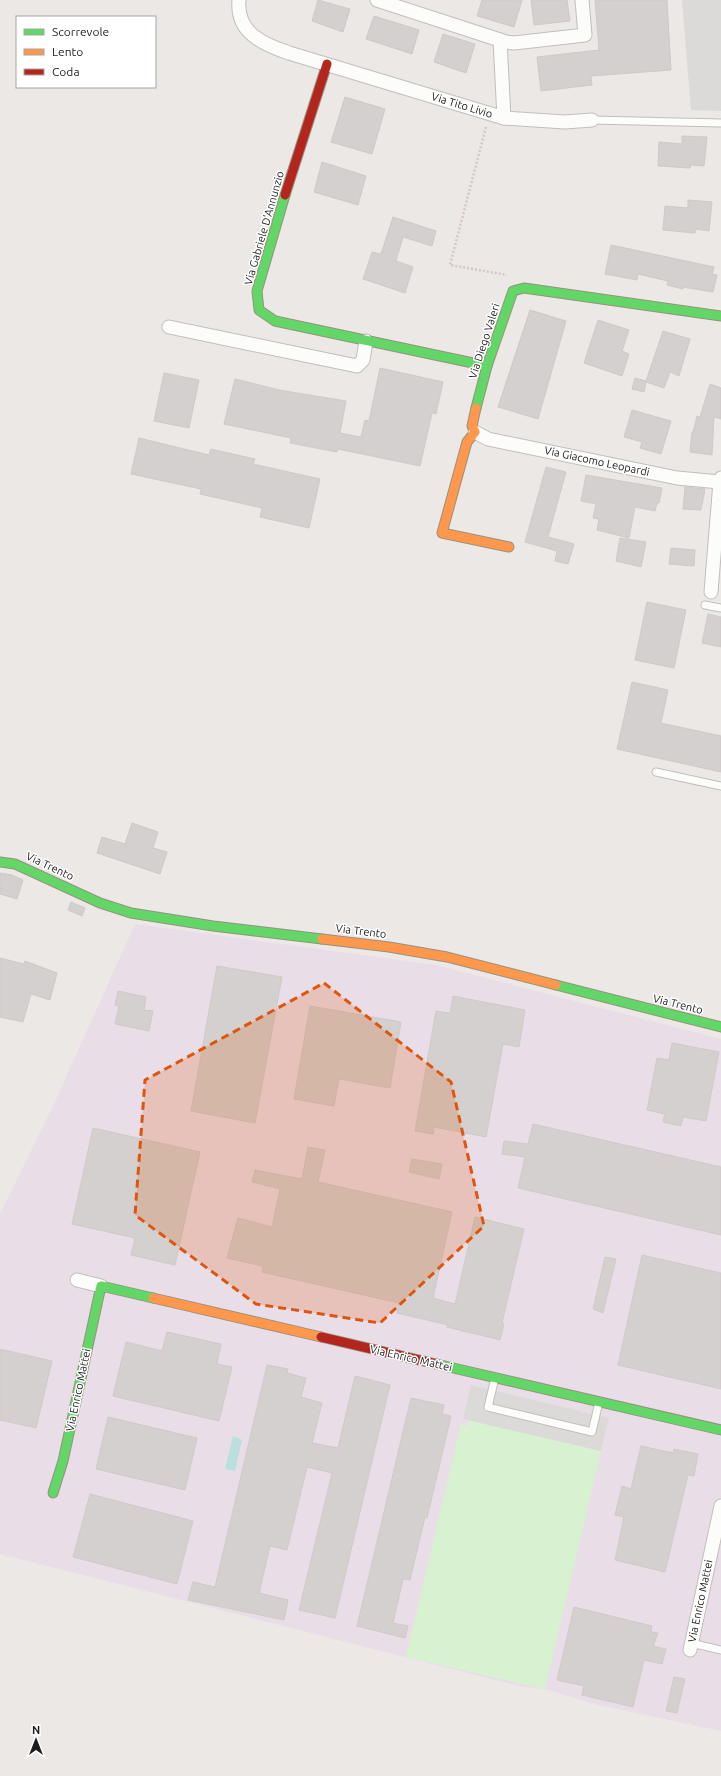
<svg xmlns="http://www.w3.org/2000/svg" width="721" height="1776" font-family="Ubuntu,sans-serif">
<rect width="100%" height="100%" fill="#ebe8e6"/>
<path fill="#e9dee7" d="M135 924 436 965 721 1039V1731L598 1705 545 1689 519 1686 0 1554V1214L54 1104Z"/>
<path fill="#d8f1d1" d="M469 1420 601 1451 545 1689 406 1657 461 1424 468 1426Z"/>
<g fill="#dbdad9">
<path d="M682 0H721V111L691 110Z"/>
<path d="M471 1385 609 1418 601 1451 463 1419Z"/>
</g>
<path fill="#b9dfdf" d="M233 1436 242 1440 235 1471 225 1469Z"/>
<g fill="#d4d0cf" stroke="#cfc9c7">
<path d="M318 0 350 9 343 32 312 21Z"/>
<path d="M482 0H522L514 27 477 16Z"/>
<path d="M531 0H567L570 21 534 25Z"/>
<path d="M595 0H667L671 70 591 76 592 85 541 91 537 57 599 50Z"/>
<path d="M374 16 419 30 412 54 366 39Z"/>
<path d="M443 34 475 44 466 73 434 62Z"/>
<path d="M345 97 385 109 372 154 331 142Z"/>
<path d="M682 136 707 137 704 166 691 165 690 168 658 166 659 142 682 144Z"/>
<path d="M322 162 366 176 358 205 314 192Z"/>
<path d="M688 200 712 202 709 231 696 229 695 233 663 230 665 206 688 208Z"/>
<path d="M393 217 436 231 432 246 403 237 396 261 413 267 405 293 363 279 372 252 381 254Z"/>
<path d="M611 245 714 267 712 274 717 275 713 292 683 287V289L667 285 668 281 638 274 637 280 605 274Z"/>
<path d="M530 310 566 321 538 419 498 407Z"/>
<path d="M598 320 629 330 622 351 629 354 622 376 584 363Z"/>
<path d="M663 331 690 339 679 376 670 372 664 388 646 382 644 392 632 389 635 378 646 381Z"/>
<path d="M380 368 443 382 436 414 432 413 420 466 338 449 337 452 290 443 291 438 224 424 235 379 279 390 346 401 340 433 361 437 365 420 369 421Z"/>
<path d="M164 373 199 380 189 428 154 421Z"/>
<path d="M710 384 721 388V419L714 417 712 455 690 452 692 432H693L697 416 700 417Z"/>
<path d="M632 410 671 421 661 454 640 448 642 442 624 437Z"/>
<path d="M139 438 209 455 211 449 255 459 253 464 320 479 309 528 260 517 262 508 200 494 201 489 131 474Z"/>
<path d="M546 467 566 472 548 537 574 544 568 564 555 561 557 551 525 542Z"/>
<path d="M586 475 662 488 659 503H657L655 511 635 507 629 538 597 530 599 519 593 518 596 504 581 501Z"/>
<path d="M685 487 705 489 701 510 683 509Z"/>
<path d="M620 538 646 542 641 567 616 561Z"/>
<path d="M671 548 695 550 694 566 669 564Z"/>
<path d="M647 602 686 610 674 668 635 660Z"/>
<path d="M708 614 721 617V647L702 643Z"/>
<path d="M632 682 668 690 661 723 721 736V772L617 749Z"/>
<path d="M132 823 158 832 153 848 167 852 160 874 97 853 102 837 125 844Z"/>
<path d="M0 873 12 875 23 880 17 899 0 894Z"/>
<path d="M71 902 85 908 82 916 68 910Z"/>
<path d="M0 958 24 964 25 961 57 973 50 1000 31 994 23 1022 0 1017Z"/>
<path d="M217 966 282 977 255 1123 191 1111Z"/>
<path d="M118 991 146 997 144 1010 153 1011 149 1031 115 1024 119 1006 115 1005Z"/>
<path d="M453 996 525 1010 519 1047 503 1044 486 1137 434 1127 433 1134 415 1131 436 1011 450 1013Z"/>
<path d="M310 1006 401 1022 390 1088 339 1079 334 1106 294 1099Z"/>
<path d="M672 1043 719 1052 706 1121 683 1117 681 1126 663 1122 665 1114 647 1110 657 1058 669 1060Z"/>
<path d="M533 1124 721 1167V1235L518 1188 525 1157 502 1154 504 1141 528 1144Z"/>
<path d="M93 1128 200 1152 175 1265 131 1255 135 1238 72 1224Z"/>
<path d="M308 1147 325 1150 318 1182 452 1212 433 1298 455 1304 475 1217 524 1229 502 1323 504 1324 500 1340 447 1327 448 1325 397 1313 399 1303 262 1272 263 1266 227 1258 238 1218 272 1227 280 1189 252 1182 255 1170 302 1179Z"/>
<path d="M412 1159 442 1164 439 1179 409 1172Z"/>
<path d="M642 1255 721 1273V1389L618 1365Z"/>
<path d="M605 1257 616 1259 603 1313 593 1309Z"/>
<path d="M167 1332 221 1344 217 1364 232 1367 219 1421 113 1396 126 1342 162 1351Z"/>
<path d="M0 1349 52 1361 36 1428 0 1420Z"/>
<path d="M267 1365 288 1369 287 1373 306 1378 301 1397 322 1403 312 1443 338 1448 355 1376 390 1385 335 1618 299 1610 332 1473 307 1467 287 1550 270 1546 259 1593 288 1600 284 1620 188 1600 193 1582 215 1587Z"/>
<path d="M411 1398 444 1405 442 1414 451 1416 427 1518 425 1517 410 1580 403 1579 393 1623 408 1626 405 1638 357 1626Z"/>
<path d="M108 1417 197 1438 185 1490 96 1469Z"/>
<path d="M641 1446 673 1453 674 1449 698 1454 694 1476 688 1475 665 1572 615 1560 624 1517 615 1515 622 1486 631 1489Z"/>
<path d="M90 1494 193 1521 177 1584 73 1557Z"/>
<path d="M574 1607 652 1626 651 1632 658 1633 653 1646 666 1649 662 1664 644 1660 633 1707 582 1695 584 1686 557 1680Z"/>
<path d="M674 1677 685 1679 677 1713 666 1711Z"/>
</g>
<g fill="none" stroke-linecap="round" stroke-linejoin="round">
<defs>
<g id="lane">
<path d="M592 120 721 123"/>
<path d="M705 605 721 608"/>
<path d="M656 772 721 786"/>
<path d="M495 1378 488 1407 592 1432 599 1402"/>
<path d="M691 1643 721 1650"/>
</g>
<g id="street">
<path d="M239 0C236 33 263 44 289 53L504 118 565 122 592 120"/>
<path d="M377 0 506 42 514 43 585 35 582 0"/>
<path d="M500 40 504 118"/>
<path d="M169 327 357 366 363 360 366 341"/>
<path d="M475 432 488 439 677 478 720 482 721 478"/>
<path d="M711 592 720 482"/>
<path d="M77 1280 101 1286"/>
<path d="M690 1650 721 1506"/>
</g>
<g id="fast">
<path d="M285 195 257 291 259 310 275 321 487 366"/>
<path d="M476 408 487 366 513 291 524 288 721 316"/>
<path d="M0 862 15 864 100 903 131 913 213 926 322 939"/>
<path d="M556 985 721 1027"/>
<path d="M436 1364 721 1430"/>
<path d="M53 1493 63 1461 101 1286 153 1298"/>
</g>
<g id="slow">
<path d="M476 408 472 426 475 432 467 442 442 533 509 547"/>
<path d="M322 939 389 947 447 957 556 985"/>
<path d="M153 1298 321 1337"/>
</g>
<g id="jam">
<path d="M285 195 327 64"/>
<path d="M321 1337 436 1364"/>
</g>
</defs>
<use href="#lane" stroke="#c1bfbe" stroke-width="9"/>
<use href="#street" stroke="#c1bfbe" stroke-width="15"/>
<use href="#fast" stroke="#96927e" stroke-width="11"/>
<use href="#slow" stroke="#96927e" stroke-width="11"/>
<use href="#jam" stroke="#96927e" stroke-width="11"/>
<path stroke="#d5c6c7" stroke-width="2.5" stroke-dasharray="2 2" stroke-linecap="butt" d="M486 127 450 265 507 275"/>
<use href="#lane" stroke="#fcfcfb" stroke-width="7"/>
<use href="#street" stroke="#fcfcfb" stroke-width="13"/>
<use href="#fast" stroke="#63d668" stroke-width="9"/>
<use href="#slow" stroke="#ff974d" stroke-width="9"/>
<use href="#jam" stroke="#b3261e" stroke-width="9"/>
</g>
<path fill="#de560d" fill-opacity="0.2" stroke="#de560d" stroke-width="3" stroke-dasharray="8 5" stroke-linejoin="round" d="M324 983 451 1082 484 1226 380 1323 256 1304 135 1215 145 1080Z"/>
<g text-anchor="middle" dominant-baseline="central" stroke-width="3" stroke-linejoin="round" paint-order="stroke">
<g font-size="11" fill="#1d1d1d" stroke="#fff">
<text transform="translate(462 105) rotate(17)">Via Tito Livio</text>
<text transform="translate(264 228) rotate(-74)">Via Gabriele D'Annunzio</text>
<text transform="translate(484 341) rotate(-72)">Via Diego Valeri</text>
<text transform="translate(597 461) rotate(12)">Via Giacomo Leopardi</text>
<text transform="translate(50 866) rotate(25)">Via Trento</text>
<text transform="translate(361 931) rotate(7)">Via Trento</text>
<text transform="translate(678 1004) rotate(14)">Via Trento</text>
<text transform="translate(411 1358) rotate(13)">Via Enrico Mattei</text>
<text transform="translate(78 1390) rotate(-78)">Via Enrico Mattei</text>
<text transform="translate(700 1601) rotate(-78)">Via Enrico Mattei</text>
</g>
</g>
<rect x="16" y="16" width="140" height="72" fill="#ffffff" stroke="#a5a5a5"/>
<rect x="24" y="29" width="20" height="6" fill="#63d668" stroke="#a5a5a5"/>
<text x="52" y="36" font-size="12" fill="#1d1d1d">Scorrevole</text>
<rect x="24" y="49" width="20" height="6" fill="#ff974d" stroke="#a5a5a5"/>
<text x="52" y="56" font-size="12" fill="#1d1d1d">Lento</text>
<rect x="24" y="69" width="20" height="6" fill="#b3261e" stroke="#a5a5a5"/>
<text x="52" y="76" font-size="12" fill="#1d1d1d">Coda</text>
<g transform="translate(36 1740)" stroke="#ffffff" stroke-width="3" paint-order="stroke">
<path d="M0-3L7 15L0 10L-7 15Z" fill="#1d1d1d"/>
<text y="-6" font-size="11" font-weight="bold" text-anchor="middle" fill="#1d1d1d">N</text>
</g>
</svg>
